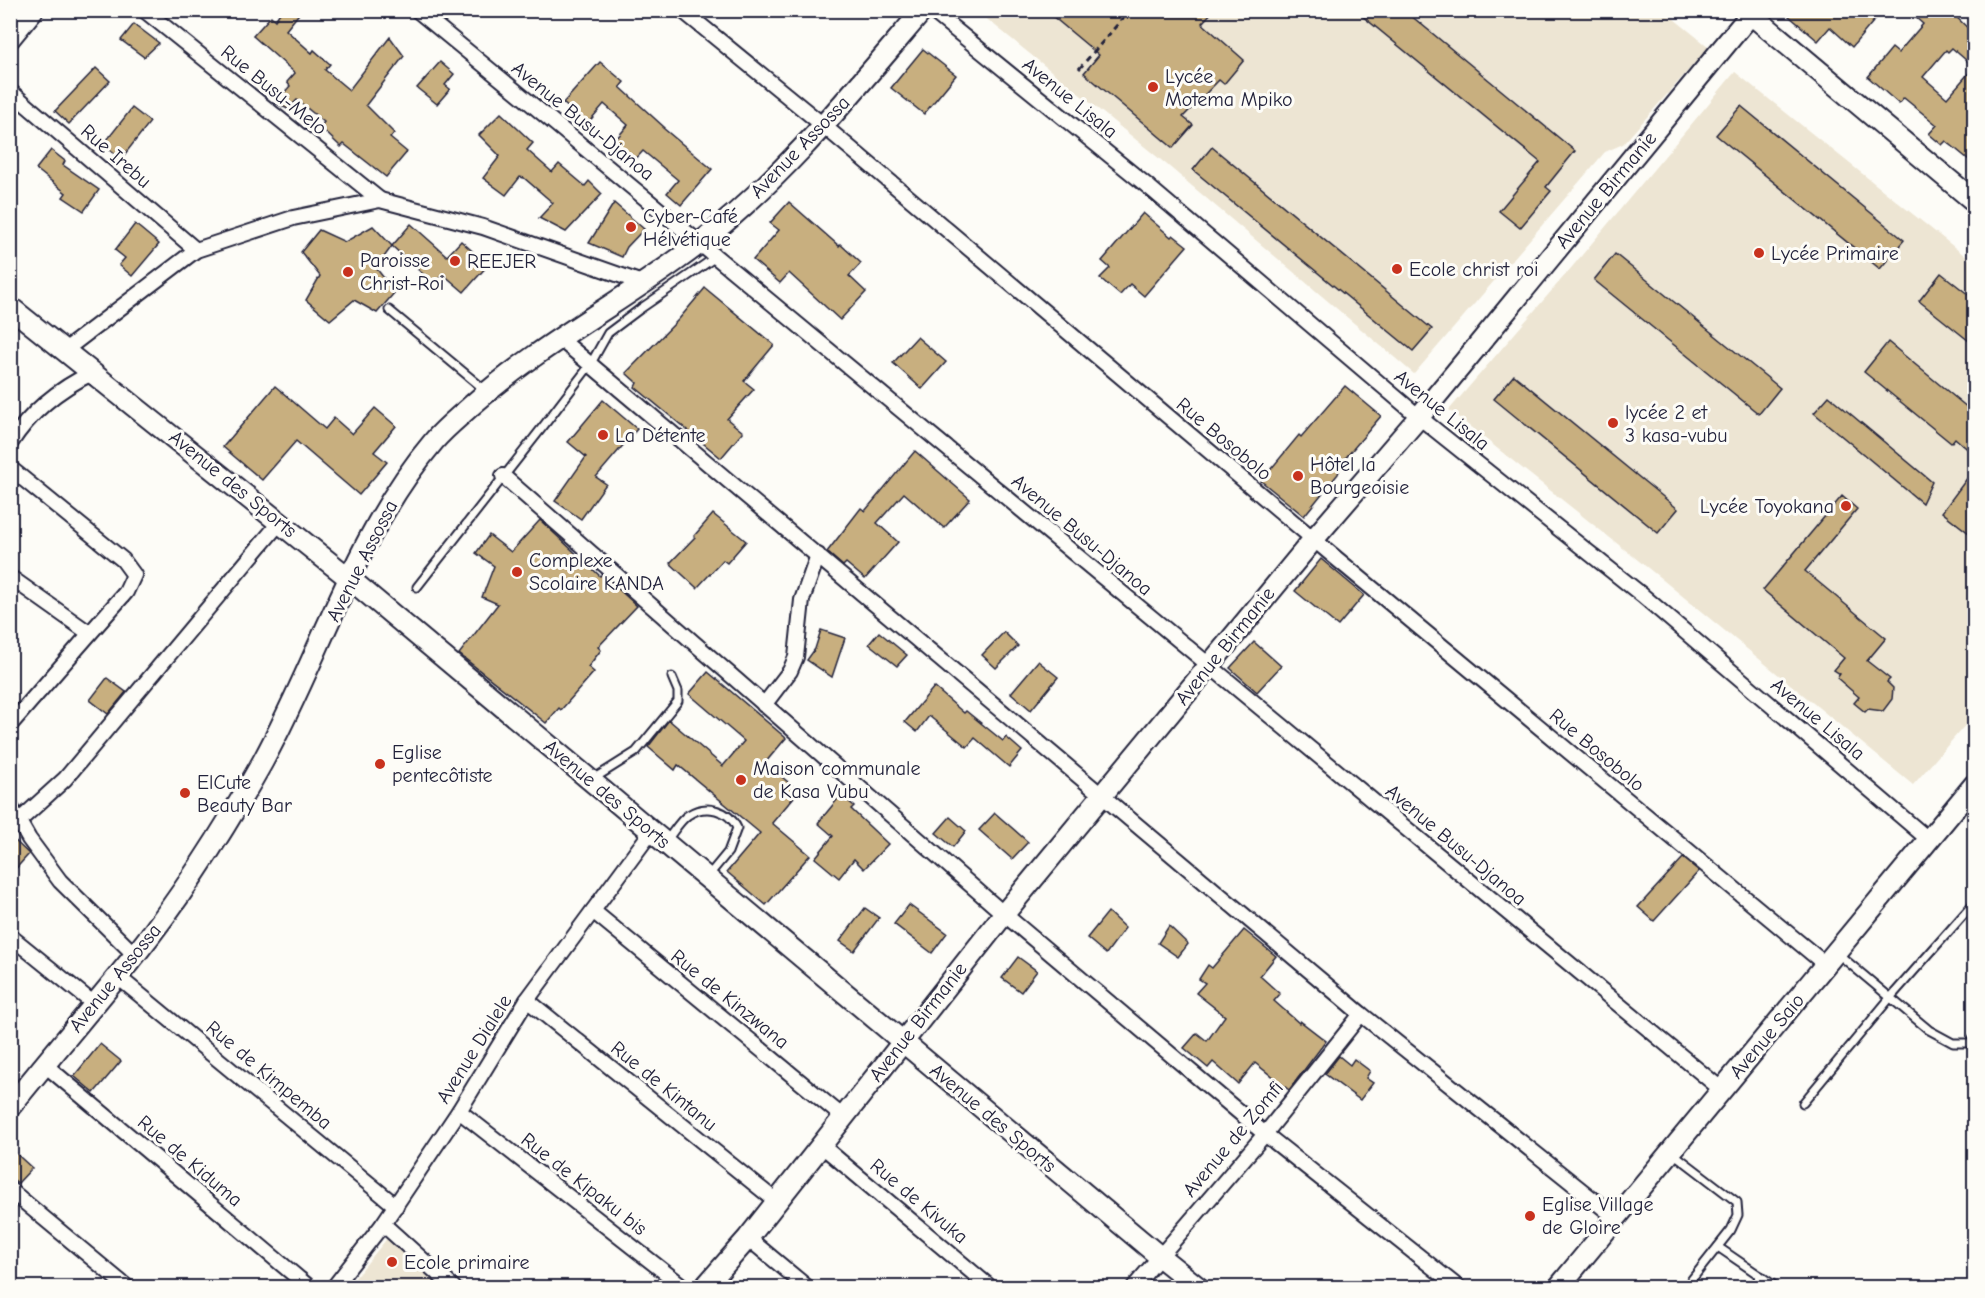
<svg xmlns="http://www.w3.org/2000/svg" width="1985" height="1298" font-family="'Comic Neue',sans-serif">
<rect width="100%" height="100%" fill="#fdfcf7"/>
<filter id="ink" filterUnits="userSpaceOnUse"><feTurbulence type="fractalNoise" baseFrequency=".0167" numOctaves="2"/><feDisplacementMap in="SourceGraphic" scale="12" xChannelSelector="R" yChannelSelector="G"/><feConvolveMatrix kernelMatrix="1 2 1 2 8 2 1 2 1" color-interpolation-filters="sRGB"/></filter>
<g filter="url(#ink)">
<g fill="#ede5d3">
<path d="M977 11H1664L1709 47 1623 144 1605 152 1414 374 1166 164Z"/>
<path d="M1735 72 1974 263V715L1913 785 1658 576 1449 410 1572 267Z"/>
<path d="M389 1236 445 1288H347Z"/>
</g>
<g fill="#c8af7f" stroke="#22223b" stroke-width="1.5" fill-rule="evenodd">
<path d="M282 10H302L286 30 312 53 314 50 330 64 325 70 349 90 390 37 404 56 366 105 394 133 390 138 407 152 386 177 344 144 341 147 320 127 324 122 297 100 288 109 275 103 290 86 287 82 295 73 253 36 271 16 275 20Z"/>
<path d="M1045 10H1214L1202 23 1244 60 1224 84 1219 80 1183 117 1193 125 1173 148 1084 73 1099 55Z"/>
<path d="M1355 10H1404L1575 151 1546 187 1551 191 1520 228 1499 211 1540 162Z"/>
<path d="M1782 10H1883L1852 47 1830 27 1818 41Z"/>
<path d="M1907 10H1949L1974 34V164L1946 141 1942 145 1929 134 1937 125 1904 98 1899 104 1868 77 1892 48 1898 53 1923 24ZM1952 48 1974 67 1947 98 1923 77 1946 50 1948 52Z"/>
<path d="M134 24 159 43 144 57 121 40Z"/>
<path d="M923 49 956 75 924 114 891 88Z"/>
<path d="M440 62 454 74 445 85 450 89 437 104 417 88Z"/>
<path d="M600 62 624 82 620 87 664 127 663 128 712 169 681 205 667 193 678 180 643 151 632 163 611 145 628 125 604 104 587 124 563 103Z"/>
<path d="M96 68 110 81 69 124 55 111Z"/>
<path d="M1741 106 1904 240 1880 269 1716 135Z"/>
<path d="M132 108 150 122 121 159 103 145Z"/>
<path d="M501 113 533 143 527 150 552 172 559 164 585 186 589 181 602 194 566 232 539 218 553 203 524 178 520 177 506 195 483 178 500 156 479 135Z"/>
<path d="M1212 147 1432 329 1413 351 1193 170Z"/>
<path d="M51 150 65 161 63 165 99 190 84 211 63 197 66 193 36 169Z"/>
<path d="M789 202 839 246 840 244 861 263 849 276 866 292 840 320 789 273 780 283 753 260 779 230 770 223Z"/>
<path d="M614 203 644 229 627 247 622 257 589 243Z"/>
<path d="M1143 213 1171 237 1173 235 1187 246 1144 296 1130 284 1120 295 1100 278 1110 268 1102 261Z"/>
<path d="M135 224 159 244 132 276 119 265 125 258 115 250Z"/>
<path d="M411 224 447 256 461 241 488 265 464 292 443 274 434 284 392 246Z"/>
<path d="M373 226 392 246 376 268 395 292 377 313 354 300 330 320 306 300 320 276 301 252 319 230 345 242Z"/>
<path d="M1615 254 1780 388 1759 414 1594 280Z"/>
<path d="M1941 273 1974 299V345L1919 301Z"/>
<path d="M705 288 774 345 744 381 754 389 727 419 743 432 721 458 635 387 637 383 626 373 679 319Z"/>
<path d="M917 337 946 362 922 389 893 363Z"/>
<path d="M1888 342 1974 413V455L1955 438 1951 443 1864 372Z"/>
<path d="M1514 375 1678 509 1658 533 1494 399Z"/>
<path d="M275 386 325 429 334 418 352 434 375 408 396 426 374 452 387 462 359 495 296 441 262 480 223 447Z"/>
<path d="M1345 386 1381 416 1342 462 1338 474 1304 516 1261 481 1299 435 1301 437Z"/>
<path d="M1829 396 1932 482 1922 503 1814 413Z"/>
<path d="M603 400 637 429 596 477 606 484 581 519 555 501 586 457 568 442Z"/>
<path d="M915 451 970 499 944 528 904 493 877 523 898 542 865 579 846 563 843 566 827 552 861 508 865 511Z"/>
<path d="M1974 469V537L1942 512Z"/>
<path d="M1842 496 1857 509 1805 571 1886 638 1867 661 1890 679 1887 682 1893 688 1892 699 1883 711 1868 709 1865 712 1854 703 1859 697 1837 678 1840 674 1834 670 1844 658 1763 590Z"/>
<path d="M713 514 746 541 727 563 723 560 697 588 670 563 695 537 694 536Z"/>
<path d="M540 520 600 576 602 574 637 606 598 647 601 650 588 667 594 672 561 710 559 708 546 723 459 654 498 604 482 597 494 566 476 553 489 535 511 552Z"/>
<path d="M1321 559 1364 595 1338 626 1295 591Z"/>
<path d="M821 630 845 638 832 677 807 660 815 649Z"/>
<path d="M879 632 907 655 897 666 869 644Z"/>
<path d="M1004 632 1018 646 996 668 982 655Z"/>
<path d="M1254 642 1281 666 1257 692 1230 668Z"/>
<path d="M1038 661 1058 677 1031 710 1011 693Z"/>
<path d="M708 672 786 738 765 763 799 791 772 823 810 855 766 905 727 872 760 833 678 765 675 770 648 747 669 720 723 766 744 741 689 694Z"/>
<path d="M107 678 126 692 108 714 90 700Z"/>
<path d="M934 687 964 713 966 711 1003 741 1006 737 1022 751 1009 767 975 738 967 747 929 716 917 732 905 722Z"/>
<path d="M841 795 854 806 851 809 888 844 864 869 854 859 839 878 815 858 833 836 818 823Z"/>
<path d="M995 813 1028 842 1012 859 979 830Z"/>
<path d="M950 817 966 831 953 847 936 833Z"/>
<path d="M10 836 29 854 10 875Z"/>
<path d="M1683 858 1699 871 1654 921 1638 907Z"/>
<path d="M909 905 947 933 932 953 894 924Z"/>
<path d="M865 908 879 918 854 951 840 941Z"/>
<path d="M1108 912 1125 928 1106 954 1087 938Z"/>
<path d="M1169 926 1188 944 1178 957 1158 943Z"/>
<path d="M1244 930 1276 956 1260 976 1280 994 1274 1001 1299 1023 1300 1021 1326 1041 1289 1090 1255 1063 1238 1084 1213 1062 1208 1068 1184 1048 1197 1033 1207 1041 1225 1016 1196 993 1205 983 1199 979 1208 965 1212 968Z"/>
<path d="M1018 957 1037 971 1021 992 1002 978Z"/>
<path d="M100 1044 121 1061 94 1093 74 1076Z"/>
<path d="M1339 1056 1350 1065 1354 1059 1370 1071 1366 1078 1373 1083 1360 1100 1325 1074Z"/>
<path d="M10 1148 32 1168 18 1183 10 1177Z"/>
</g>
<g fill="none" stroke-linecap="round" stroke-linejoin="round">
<defs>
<g id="lane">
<path d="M389 310 485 390"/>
<path d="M417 587 545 424 590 365 608 333 640 309 717 256"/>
<path d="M593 779 636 752 678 701V691L672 677"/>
<path d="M666 841C673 833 680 820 688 815 706 803 729 810 737 828L728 852 709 875"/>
<path d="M1837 953 1929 1030 1953 1043H1970L1974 1037"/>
<path d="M1803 1103 1890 998 1974 903"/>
<path d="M1673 1153 1737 1202 1738 1215 1731 1230 1685 1288"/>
<path d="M1718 1247 1778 1288"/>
<path d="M1752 1288 1761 1276"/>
</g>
<g id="street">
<path d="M144 10 380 200"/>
<path d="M417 10C854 368 1287 731 1722 1090"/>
<path d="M682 10 824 126 1337 559 1826 965"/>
<path d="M931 10 1150 188 1419 417 1642 595 1929 840"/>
<path d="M10 91 196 250"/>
<path d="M559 338 1361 1014 1616 1218"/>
<path d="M65 350 196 250 293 218 380 200 483 227 645 284"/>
<path d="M10 444C30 412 60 388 94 372"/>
<path d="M10 468 123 560 134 575 126 592 10 725"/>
<path d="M503 476 1004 914 1265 1134 1459 1288"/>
<path d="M10 577 89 633"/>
<path d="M764 705 790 671 796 657 802 600 818 555"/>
<path d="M10 806 29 839 60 881 135 955"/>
<path d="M19 821 65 779 280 522"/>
<path d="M593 911 843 1117"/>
<path d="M10 936 94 1004"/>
<path d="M117 976 396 1206"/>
<path d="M527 1000 776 1201"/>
<path d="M44 1064 310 1288"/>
<path d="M459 1111 685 1288"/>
<path d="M821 1145 991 1288"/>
<path d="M10 1190 128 1288"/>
<path d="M383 1224 454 1288"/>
<path d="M748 1238 808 1288"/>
<path d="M333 1288 383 1224 459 1111 527 1000 651 832"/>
<path d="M1133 1288 1265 1134 1361 1014"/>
</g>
<g id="secondary">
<path d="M1746 10 1974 201"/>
<path d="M10 38 33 10"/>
<path d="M10 307 350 579 1159 1256 1199 1288"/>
<path d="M10 1107C51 1056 94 1006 135 955 183 895 226 827 263 761 321 655 355 534 434 441 445 428 459 417 471 406 540 344 623 302 696 246 783 179 852 93 923 10"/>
<path d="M704 1288 748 1238 1004 914 1313 540 1419 417 1754 10"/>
<path d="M1558 1288 1974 785"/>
</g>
</defs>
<use href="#lane" stroke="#22223b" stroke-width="11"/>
<use href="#street" stroke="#22223b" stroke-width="18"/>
<use href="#secondary" stroke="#22223b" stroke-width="24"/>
<path stroke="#22223b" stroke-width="3" stroke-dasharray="6 4.5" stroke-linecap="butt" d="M1079 69 1130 10"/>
<use href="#lane" stroke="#fdfcf7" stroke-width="7"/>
<use href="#street" stroke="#fdfcf7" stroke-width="14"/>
<use href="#secondary" stroke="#fdfcf7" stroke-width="20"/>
</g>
</g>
<g fill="#c8321e" stroke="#fdfcf7" stroke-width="2">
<circle cx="1153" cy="87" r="6"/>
<circle cx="631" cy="227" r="6"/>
<circle cx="1759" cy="253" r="6"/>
<circle cx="455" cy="261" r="6"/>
<circle cx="1397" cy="269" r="6"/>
<circle cx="348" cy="272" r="6"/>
<circle cx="1613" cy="423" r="6"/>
<circle cx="603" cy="435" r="6"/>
<circle cx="1298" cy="476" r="6"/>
<circle cx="1846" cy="506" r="6"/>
<circle cx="517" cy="572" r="6"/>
<circle cx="380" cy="764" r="6"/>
<circle cx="741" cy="780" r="6"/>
<circle cx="185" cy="793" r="6"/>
<circle cx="1530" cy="1216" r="6"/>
<circle cx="392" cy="1262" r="6"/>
</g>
<g text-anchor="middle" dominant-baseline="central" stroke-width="6" stroke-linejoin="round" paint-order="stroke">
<g font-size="20" fill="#22223b" stroke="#fdfcf7" text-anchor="start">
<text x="1165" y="76">Lycée<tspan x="1165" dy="23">Motema Mpiko</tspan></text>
<text x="643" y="216">Cyber-Café<tspan x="643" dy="23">Hélvétique</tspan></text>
<text x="1771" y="253">Lycée Primaire</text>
<text x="360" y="260">Paroisse<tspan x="360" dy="23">Christ-Roi</tspan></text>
<text x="467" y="261">REEJER</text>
<text x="1409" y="269">Ecole christ roi</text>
<text x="1625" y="412">lycée 2 et<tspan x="1625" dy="23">3 kasa-vubu</tspan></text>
<text x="615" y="435">La Détente</text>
<text x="1310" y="464">Hôtel la<tspan x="1310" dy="23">Bourgeoisie</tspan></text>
<text x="1834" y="506" text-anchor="end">Lycée Toyokana</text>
<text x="529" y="560">Complexe<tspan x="529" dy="23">Scolaire KANDA</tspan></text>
<text x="392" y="752">Eglise<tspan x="392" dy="23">pentecôtiste</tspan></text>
<text x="753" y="768">Maison communale<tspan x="753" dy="23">de Kasa Vubu</tspan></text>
<text x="197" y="782">ElCute<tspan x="197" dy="23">Beauty Bar</tspan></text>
<text x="1542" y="1204">Eglise Village<tspan x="1542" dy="23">de Gloire</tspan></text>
<text x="404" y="1262">Ecole primaire</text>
</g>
<g font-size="20" fill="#22223b" stroke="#fdfcf7">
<text transform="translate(274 90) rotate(39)">Rue Busu-Melo</text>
<text transform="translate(1070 98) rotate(39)">Avenue Lisala</text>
<text transform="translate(583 121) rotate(39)">Avenue Busu-Djanoa</text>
<text transform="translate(800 147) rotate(-46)">Avenue Assossa</text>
<text transform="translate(116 156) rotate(41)">Rue Irebu</text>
<text transform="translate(1606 190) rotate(-50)">Avenue Birmanie</text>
<text transform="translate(1442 410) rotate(39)">Avenue Lisala</text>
<text transform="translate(1224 439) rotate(40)">Rue Bosobolo</text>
<text transform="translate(233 484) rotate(39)">Avenue des Sports</text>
<text transform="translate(1082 535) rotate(40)">Avenue Busu-Djanoa</text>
<text transform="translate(362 561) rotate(-63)">Avenue Assossa</text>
<text transform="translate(1225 646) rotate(-51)">Avenue Birmanie</text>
<text transform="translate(1818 719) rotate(40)">Avenue Lisala</text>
<text transform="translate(1597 750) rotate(40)">Rue Bosobolo</text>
<text transform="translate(607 794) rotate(40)">Avenue des Sports</text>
<text transform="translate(1456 845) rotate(40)">Avenue Busu-Djanoa</text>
<text transform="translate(115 978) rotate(-51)">Avenue Assossa</text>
<text transform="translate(730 999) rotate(39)">Rue de Kinzwana</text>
<text transform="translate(918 1022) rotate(-52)">Avenue Birmanie</text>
<text transform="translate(1767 1036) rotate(-50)">Avenue Saio</text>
<text transform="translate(474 1049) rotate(-58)">Avenue Dialele</text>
<text transform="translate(269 1075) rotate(40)">Rue de Kimpemba</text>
<text transform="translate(664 1086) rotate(39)">Rue de Kintanu</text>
<text transform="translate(993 1118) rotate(40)">Avenue des Sports</text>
<text transform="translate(1233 1139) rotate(-50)">Avenue de Zomfi</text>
<text transform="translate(190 1161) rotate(40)">Rue de Kiduma</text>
<text transform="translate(584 1184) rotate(38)">Rue de Kipaku bis</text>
<text transform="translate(919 1201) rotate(40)">Rue de Kivuka</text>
</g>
</g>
<rect width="1985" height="1298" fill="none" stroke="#fdfcf7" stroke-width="36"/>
<rect x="18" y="18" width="1949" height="1262" fill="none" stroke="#22223b" stroke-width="2" filter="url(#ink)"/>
</svg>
